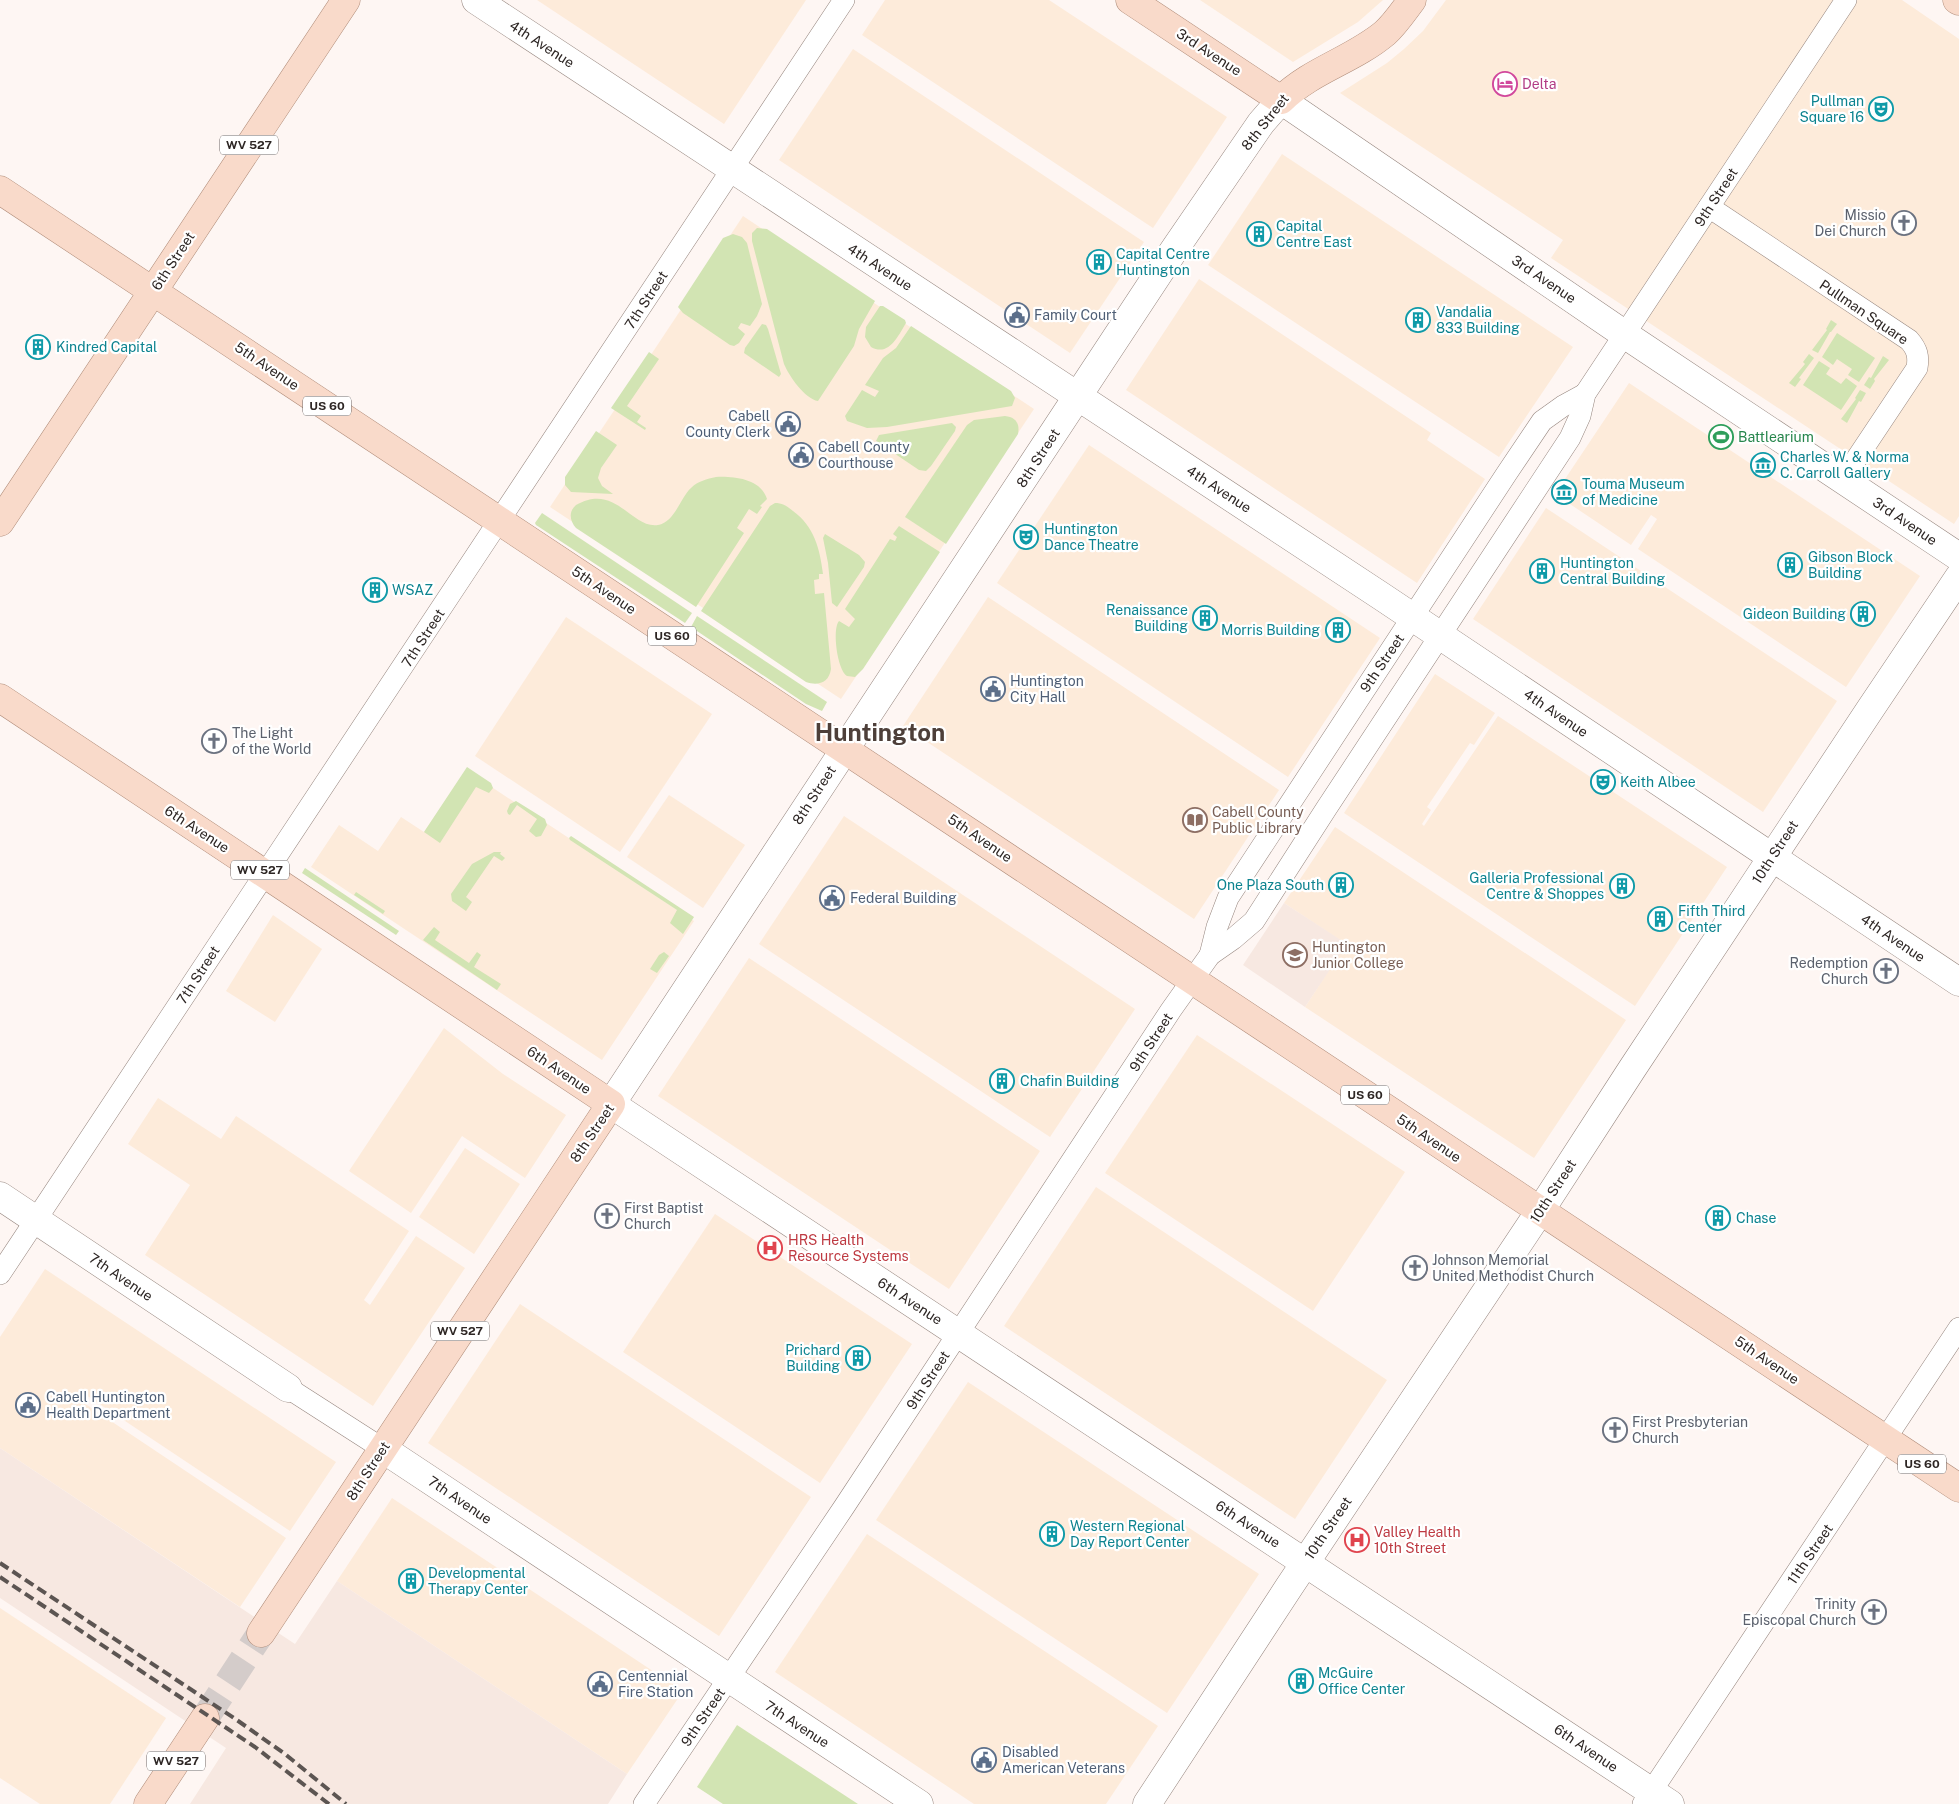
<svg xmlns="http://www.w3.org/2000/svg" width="1959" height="1804" font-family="'Public Sans',sans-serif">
<rect width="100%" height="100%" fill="#fef6f3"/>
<g fill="#fdebda">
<path d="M537 0H806L724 124Z"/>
<path d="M885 0H1049L1227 117 1153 228 862 35Z"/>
<path d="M1200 0H1383L1358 22 1293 62Z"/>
<path d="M1446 0H1902L1959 39V516L1954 524 1551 258 1563 240 1340 93 1387 63 1404 49 1423 31Z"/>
<path d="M853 49 1144 242 1070 353 779 160Z"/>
<path d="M1282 154 1573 347 1499 457 1208 265Z"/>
<path d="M743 216 1034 409 841 699 550 507Z"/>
<path d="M1199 279 1431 433 1427 440 1485 479 1417 583 1126 390Z"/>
<path d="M1629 383 1920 576 1846 687 1638 549 1657 519 1651 515 1631 545 1555 494Z"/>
<path d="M1089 445 1380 638 1288 777 997 583Z"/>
<path d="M1546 508 1837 701 1763 812 1473 619Z"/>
<path d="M988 597 1279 790 1194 919 903 726Z"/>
<path d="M566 617 712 714 620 852 475 756Z"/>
<path d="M1435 674 1495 713 1474 745 1470 743 1427 807 1431 810 1422 824 1424 826 1498 716 1727 867 1635 1006 1344 813Z"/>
<path d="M466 770 694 921 602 1060 311 867 339 825 378 851 401 817 424 832Z"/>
<path d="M669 795 745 845 703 908 627 857Z"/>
<path d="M844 816 1135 1009 1050 1137 759 944Z"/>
<path d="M1335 827 1626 1020 1534 1158 1305 1007 1346 944 1284 903Z"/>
<path d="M273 915 322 949 275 1022 226 991Z"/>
<path d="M749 958 1040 1151 949 1289 658 1096Z"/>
<path d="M444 1028 503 1074 566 1115 525 1178 462 1136 411 1213 349 1171Z"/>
<path d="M1197 1035 1405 1172 1313 1311 1105 1173Z"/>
<path d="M158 1098 221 1139 236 1116 409 1231 364 1300 370 1305 416 1236 465 1268 373 1406 145 1255 190 1185 128 1144Z"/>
<path d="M465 1148 520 1184 474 1254 419 1217Z"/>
<path d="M1096 1187 1387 1380 1295 1519 1004 1326Z"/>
<path d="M715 1214 912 1344 820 1483 623 1352Z"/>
<path d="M45 1269 336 1462 290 1531 83 1393 78 1399 286 1538 240 1607 0 1448V1337Z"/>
<path d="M520 1304 811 1497 719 1636 428 1443Z"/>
<path d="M968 1382 1259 1574 1167 1713 876 1520Z"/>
<path d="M392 1498 683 1691 627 1774 337 1581Z"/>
<path d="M867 1534 1158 1726 1106 1804H974L775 1672Z"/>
<path d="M0 1608 166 1718 110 1804H40L0 1778Z"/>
</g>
<g fill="#f7e8e1">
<path d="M1284 903 1347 944 1305 1007 1243 965Z"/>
<path d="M0 1448 295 1644 337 1581 627 1774 608 1804H190L226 1748 0 1598Z"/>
</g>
<g fill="#d2e4b3">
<path d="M757 228 767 229 875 301 859 329 854 346 818 401C805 399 789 376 784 364L752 241V233Z"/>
<path d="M733 234 742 237 747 243 762 304 757 316 750 326 741 323 738 328 745 334 739 343 734 346 730 345 683 313 678 307 723 238Z"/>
<path d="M880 306H883L905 320 906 323C898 336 889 357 871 347L865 337 866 327Z"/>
<path d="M1831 320 1837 324 1831 332H1830L1818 353 1812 350 1827 330 1826 329Z"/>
<path d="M762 324 766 325 768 329 781 374 779 377 744 353 745 348Z"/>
<path d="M911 326 1011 391 1015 398 1012 406 887 427 867 428 847 421 845 416 862 390 875 397 879 391 865 385 883 358 896 348Z"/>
<path d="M1837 333 1875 358 1859 382 1848 375 1852 369 1837 359 1833 365 1822 357Z"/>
<path d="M649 352 659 359 627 406 641 416 637 422 646 428 645 430 611 408Z"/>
<path d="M1809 354 1814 358 1799 378 1801 379 1795 387 1789 383 1805 364 1803 362Z"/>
<path d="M1883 356 1889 360 1874 379 1875 381 1870 389 1864 385 1869 377 1871 378Z"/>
<path d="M1819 361 1830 368 1826 374 1841 384 1846 378 1857 386 1841 410 1803 385Z"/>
<path d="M1860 390 1866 393 1861 402 1859 401 1847 423 1841 419 1856 399 1855 398Z"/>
<path d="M1005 416C1016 417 1020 424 1018 434L946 544 905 517 967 425 974 420Z"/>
<path d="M952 423 956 427 955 431 931 466 926 471 919 470 876 441 879 435Z"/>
<path d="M596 431 617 445 601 468 598 478 602 486 613 494 571 492 565 485V477Z"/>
<path d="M716 477C734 476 761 479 767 499L760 506 762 507 757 514 749 509 737 528 744 533 696 607 576 528C570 521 568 512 576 505 616 482 631 529 658 525 675 522 680 498 691 488 698 481 707 479 716 477Z"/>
<path d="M775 503C782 503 787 506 793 511 814 526 820 549 823 574H819V579L814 580 815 594 824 593 831 669C829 683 818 686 806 682L701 611 770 506Z"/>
<path d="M542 513 692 613 685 623 536 525 535 523Z"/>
<path d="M899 526 940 552 863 669 855 677 847 676C837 670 832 628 839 621L849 627 855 619 845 609 890 539 895 541 897 537 893 534Z"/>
<path d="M825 534 859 555 865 562 864 567 837 607 832 603 828 563 823 538Z"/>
<path d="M697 616 827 702 822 711 806 704 691 627Z"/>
<path d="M467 767 491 783 493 788 489 793 476 787 440 843 424 832Z"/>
<path d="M516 801 545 819 547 825 541 836 536 837 529 831 537 819 517 805 510 815 508 814 507 811 510 804Z"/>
<path d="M571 836 694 917 683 934 670 923 677 910 570 840 569 838Z"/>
<path d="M494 852H501L500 854 505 858 502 861 494 856 466 897 472 902 466 911 452 901 451 894 472 864Z"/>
<path d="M305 868 399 931 396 935 302 873Z"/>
<path d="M356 892 385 911 383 914 354 895Z"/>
<path d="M434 927 440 932 435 940 469 963 477 952 481 955 474 967 501 984 497 990 423 940Z"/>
<path d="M664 952 669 956 657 973 650 969 659 955Z"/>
<path d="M737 1725 858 1804H723L697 1787Z"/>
</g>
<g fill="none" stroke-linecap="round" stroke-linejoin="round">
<path stroke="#d4ccca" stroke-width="28" stroke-dasharray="28 14" stroke-linecap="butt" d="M205 1718 261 1633"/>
<defs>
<g id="street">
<path d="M1709 207 1909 340C1917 349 1919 356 1917 368L1843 479"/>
<path d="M1210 955 1217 927 1228 898 1507 473 1542 421 1563 406 1585 394"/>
<path d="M0 1274C282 850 563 425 844 0"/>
<path d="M288 1388 383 1449"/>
<path d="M644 1804 844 1507 1171 1010 1210 955 1233 939 1254 921 1326 809 1570 438 1580 416 1585 394 1846 0"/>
<path d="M1643 1804 1959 1328"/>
</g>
<g id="secondary">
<path d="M476 0 1381 596 1959 982"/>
<path d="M0 1196 288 1388"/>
<path d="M383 1449 919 1804"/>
<path d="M1147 1804 1289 1587 1540 1211 1632 1069 1869 711 1959 577"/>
<path d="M1670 1804 611 1104 1174 250 1261 123 1281 100 1624 334 1959 557"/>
</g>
<g id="primary">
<path d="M1130 0 1281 100C1311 70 1353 60 1385 33 1395 24 1403 12 1412 0"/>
<path d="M1957 0 1959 1"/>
<path d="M0 190 1959 1488"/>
<path d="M0 522 346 0"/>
<path d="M0 698 611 1104 261 1633"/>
<path d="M148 1804 205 1718"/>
</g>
</defs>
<use href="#street" stroke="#96867f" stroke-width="22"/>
<use href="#secondary" stroke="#96867f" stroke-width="29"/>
<use href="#primary" stroke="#af8b78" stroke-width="29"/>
<use href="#street" stroke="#fff" stroke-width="21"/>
<use href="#secondary" stroke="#fff" stroke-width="28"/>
<use href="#primary" stroke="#f9daca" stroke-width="28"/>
<g stroke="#5c5552" stroke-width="4" stroke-dasharray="10 5" stroke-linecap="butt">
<path d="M0 1563 234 1718 285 1754 346 1804"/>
<path d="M0 1577 255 1747 329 1804"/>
</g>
</g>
<defs>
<symbol id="hotel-ring" viewBox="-11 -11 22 22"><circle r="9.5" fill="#fff" stroke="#d1479c" stroke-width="1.5"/><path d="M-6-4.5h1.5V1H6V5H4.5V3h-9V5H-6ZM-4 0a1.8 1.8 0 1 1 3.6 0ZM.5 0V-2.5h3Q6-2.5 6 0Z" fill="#d1479c"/></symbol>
<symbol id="theatre-ring" viewBox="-11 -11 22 22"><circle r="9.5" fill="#fff" stroke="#0f9aa8" stroke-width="1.5"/><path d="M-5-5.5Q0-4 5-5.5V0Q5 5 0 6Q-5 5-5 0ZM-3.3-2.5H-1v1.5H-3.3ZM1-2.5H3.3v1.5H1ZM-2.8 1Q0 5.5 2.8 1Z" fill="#0f9aa8"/></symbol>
<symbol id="church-ring" viewBox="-11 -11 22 22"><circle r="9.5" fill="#fff" stroke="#6b7280" stroke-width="1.5"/><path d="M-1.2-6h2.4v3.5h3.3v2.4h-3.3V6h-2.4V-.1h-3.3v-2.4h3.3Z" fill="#6b7280"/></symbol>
<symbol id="building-ring" viewBox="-11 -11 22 22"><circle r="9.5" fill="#fff" stroke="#0f9aa8" stroke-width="1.5"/><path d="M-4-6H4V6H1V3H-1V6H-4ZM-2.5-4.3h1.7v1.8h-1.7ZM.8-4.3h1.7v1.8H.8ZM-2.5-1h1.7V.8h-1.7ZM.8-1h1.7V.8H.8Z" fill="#0f9aa8"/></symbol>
<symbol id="civic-ring" viewBox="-11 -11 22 22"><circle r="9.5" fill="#fff" stroke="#5c6f8a" stroke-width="1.5"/><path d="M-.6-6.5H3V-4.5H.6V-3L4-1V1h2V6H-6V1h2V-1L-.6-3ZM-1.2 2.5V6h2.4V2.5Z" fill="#5c6f8a"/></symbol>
<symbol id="stadium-ring" viewBox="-11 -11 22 22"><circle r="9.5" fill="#fff" stroke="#2e9e5b" stroke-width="1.5"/><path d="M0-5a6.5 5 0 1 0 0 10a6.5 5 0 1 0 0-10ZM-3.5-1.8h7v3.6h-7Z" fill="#2e9e5b"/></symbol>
<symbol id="museum-ring" viewBox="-11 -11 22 22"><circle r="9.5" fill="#fff" stroke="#0f9aa8" stroke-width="1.5"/><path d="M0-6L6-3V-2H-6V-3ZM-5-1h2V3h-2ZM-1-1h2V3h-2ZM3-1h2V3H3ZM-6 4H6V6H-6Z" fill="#0f9aa8"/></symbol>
<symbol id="library-ring" viewBox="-11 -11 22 22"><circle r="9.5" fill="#fff" stroke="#8d6e63" stroke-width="1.5"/><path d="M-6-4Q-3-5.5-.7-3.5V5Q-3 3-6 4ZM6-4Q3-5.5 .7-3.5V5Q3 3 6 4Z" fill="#8d6e63"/></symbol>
<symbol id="university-ring" viewBox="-11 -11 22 22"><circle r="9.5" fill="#fff" stroke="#8d6e63" stroke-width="1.5"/><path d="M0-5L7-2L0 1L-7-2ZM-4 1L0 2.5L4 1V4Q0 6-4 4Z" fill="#8d6e63"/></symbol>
<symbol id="hospital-ring" viewBox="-11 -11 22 22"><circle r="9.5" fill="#fff" stroke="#e0444e" stroke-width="1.5"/><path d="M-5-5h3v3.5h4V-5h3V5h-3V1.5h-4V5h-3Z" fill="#e0444e"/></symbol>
</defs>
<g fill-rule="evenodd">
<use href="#hotel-ring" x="1491" y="70" width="28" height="28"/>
<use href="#theatre-ring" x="1867" y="95" width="28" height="28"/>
<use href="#church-ring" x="1890" y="209" width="28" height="28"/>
<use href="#building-ring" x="1245" y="220" width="28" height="28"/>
<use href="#building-ring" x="1085" y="248" width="28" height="28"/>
<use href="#civic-ring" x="1003" y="301" width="28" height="28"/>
<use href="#building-ring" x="1404" y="306" width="28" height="28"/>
<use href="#building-ring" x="24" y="333" width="28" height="28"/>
<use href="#civic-ring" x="774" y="410" width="28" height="28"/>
<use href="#stadium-ring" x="1707" y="423" width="28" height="28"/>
<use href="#civic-ring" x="787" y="441" width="28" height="28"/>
<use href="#museum-ring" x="1749" y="451" width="28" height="28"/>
<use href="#museum-ring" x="1550" y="478" width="28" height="28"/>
<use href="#theatre-ring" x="1012" y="523" width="28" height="28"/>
<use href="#building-ring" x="1776" y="551" width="28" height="28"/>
<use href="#building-ring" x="1528" y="557" width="28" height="28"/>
<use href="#building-ring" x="361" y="576" width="28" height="28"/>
<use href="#building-ring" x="1849" y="600" width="28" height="28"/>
<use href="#building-ring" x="1191" y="604" width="28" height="28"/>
<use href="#building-ring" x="1324" y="616" width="28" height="28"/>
<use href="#civic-ring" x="979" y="675" width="28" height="28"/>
<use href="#church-ring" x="200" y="727" width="28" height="28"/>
<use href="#theatre-ring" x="1589" y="768" width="28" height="28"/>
<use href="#library-ring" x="1181" y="806" width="28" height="28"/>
<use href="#building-ring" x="1327" y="871" width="28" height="28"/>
<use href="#building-ring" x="1608" y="872" width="28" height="28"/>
<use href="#civic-ring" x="818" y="884" width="28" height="28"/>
<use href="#building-ring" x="1646" y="905" width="28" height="28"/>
<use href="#university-ring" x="1281" y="941" width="28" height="28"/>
<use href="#church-ring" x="1872" y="957" width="28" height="28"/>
<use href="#building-ring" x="988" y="1067" width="28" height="28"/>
<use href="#church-ring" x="593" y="1202" width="28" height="28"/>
<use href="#building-ring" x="1704" y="1204" width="28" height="28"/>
<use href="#hospital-ring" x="756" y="1234" width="28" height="28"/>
<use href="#church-ring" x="1401" y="1254" width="28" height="28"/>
<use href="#building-ring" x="844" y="1344" width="28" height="28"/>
<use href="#civic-ring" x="14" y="1391" width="28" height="28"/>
<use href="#church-ring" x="1601" y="1416" width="28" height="28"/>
<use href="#building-ring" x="1038" y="1520" width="28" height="28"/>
<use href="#hospital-ring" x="1343" y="1526" width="28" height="28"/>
<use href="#building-ring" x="397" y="1567" width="28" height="28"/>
<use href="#church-ring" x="1860" y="1598" width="28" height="28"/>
<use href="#building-ring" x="1287" y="1667" width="28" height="28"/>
<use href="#civic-ring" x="586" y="1670" width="28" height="28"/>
<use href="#civic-ring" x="970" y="1746" width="28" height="28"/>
</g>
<g text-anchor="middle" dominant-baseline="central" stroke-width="4.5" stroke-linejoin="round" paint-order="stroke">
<g fill="#fff" stroke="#6c6766" stroke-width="1">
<rect x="220" y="135.5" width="58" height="19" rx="4"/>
<rect x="303" y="396.5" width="48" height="19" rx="4"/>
<rect x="648" y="626.5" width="48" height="19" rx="4"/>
<rect x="231" y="860.5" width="58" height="19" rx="4"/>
<rect x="1341" y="1085.5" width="48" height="19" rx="4"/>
<rect x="431" y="1321.5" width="58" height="19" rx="4"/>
<rect x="1898" y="1454.5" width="48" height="19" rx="4"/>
<rect x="147" y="1751.5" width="58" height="19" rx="4"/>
</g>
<g font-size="12" font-weight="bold" fill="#2d2624">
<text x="249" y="145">WV 527</text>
<text x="327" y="406">US 60</text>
<text x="672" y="636">US 60</text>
<text x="260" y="870">WV 527</text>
<text x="1365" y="1095">US 60</text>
<text x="460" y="1331">WV 527</text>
<text x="1922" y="1464">US 60</text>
<text x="176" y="1761">WV 527</text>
</g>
<g font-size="14" fill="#2d2624" stroke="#fff">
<text transform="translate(542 44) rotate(33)">4th Avenue</text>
<text transform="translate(1209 52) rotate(33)">3rd Avenue</text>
<text transform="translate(1265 122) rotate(-52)">8th Street</text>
<text transform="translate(1716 197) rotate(-57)">9th Street</text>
<text transform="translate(173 261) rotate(-57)">6th Street</text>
<text transform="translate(880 267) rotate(33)">4th Avenue</text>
<text transform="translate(1544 279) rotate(34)">3rd Avenue</text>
<text transform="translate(646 300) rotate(-57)">7th Street</text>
<text transform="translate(1864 312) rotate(34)">Pullman Square</text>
<text transform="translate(267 366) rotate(34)">5th Avenue</text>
<text transform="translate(1038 458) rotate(-57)">8th Street</text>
<text transform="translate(1219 489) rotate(33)">4th Avenue</text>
<text transform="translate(1905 521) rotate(34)">3rd Avenue</text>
<text transform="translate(604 590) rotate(34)">5th Avenue</text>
<text transform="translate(423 638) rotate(-57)">7th Street</text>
<text transform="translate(1382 663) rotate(-56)">9th Street</text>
<text transform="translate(1556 713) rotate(34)">4th Avenue</text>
<text transform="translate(814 795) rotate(-57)">8th Street</text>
<text transform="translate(197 829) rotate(33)">6th Avenue</text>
<text transform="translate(980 838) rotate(34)">5th Avenue</text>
<text transform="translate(1775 852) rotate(-57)">10th Street</text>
<text transform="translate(1893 938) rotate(34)">4th Avenue</text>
<text transform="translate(198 975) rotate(-57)">7th Street</text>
<text transform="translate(1151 1042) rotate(-57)">9th Street</text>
<text transform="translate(559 1070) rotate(34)">6th Avenue</text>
<text transform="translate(592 1133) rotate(-56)">8th Street</text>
<text transform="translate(1429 1138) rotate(34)">5th Avenue</text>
<text transform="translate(1553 1191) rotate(-57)">10th Street</text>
<text transform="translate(121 1277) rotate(34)">7th Avenue</text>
<text transform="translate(910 1301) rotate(33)">6th Avenue</text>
<text transform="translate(1767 1360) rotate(34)">5th Avenue</text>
<text transform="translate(928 1380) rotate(-57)">9th Street</text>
<text transform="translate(368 1471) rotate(-57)">8th Street</text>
<text transform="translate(460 1500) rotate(34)">7th Avenue</text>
<text transform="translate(1248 1524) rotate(33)">6th Avenue</text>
<text transform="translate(1328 1528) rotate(-56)">10th Street</text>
<text transform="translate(1810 1554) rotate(-56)">11th Street</text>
<text transform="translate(703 1717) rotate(-56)">9th Street</text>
<text transform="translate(797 1724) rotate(33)">7th Avenue</text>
<text transform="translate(1586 1748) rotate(34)">6th Avenue</text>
</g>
<g font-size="14" fill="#b23c85" stroke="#fff" text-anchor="start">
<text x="1522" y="84">Delta</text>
</g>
<g font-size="14" fill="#0d838f" stroke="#fff" text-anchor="start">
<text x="1864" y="101" text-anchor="end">Pullman<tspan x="1864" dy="16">Square 16</tspan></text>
<text x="1276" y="226">Capital<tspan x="1276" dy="16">Centre East</tspan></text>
<text x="1116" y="254">Capital Centre<tspan x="1116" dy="16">Huntington</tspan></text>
<text x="1436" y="312">Vandalia<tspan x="1436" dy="16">833 Building</tspan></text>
<text x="56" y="347">Kindred Capital</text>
<text x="1780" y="457">Charles W. &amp; Norma<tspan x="1780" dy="16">C. Carroll Gallery</tspan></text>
<text x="1582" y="484">Touma Museum<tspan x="1582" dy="16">of Medicine</tspan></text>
<text x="1044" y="529">Huntington<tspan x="1044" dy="16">Dance Theatre</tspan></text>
<text x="1808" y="557">Gibson Block<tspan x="1808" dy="16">Building</tspan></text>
<text x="1560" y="563">Huntington<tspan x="1560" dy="16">Central Building</tspan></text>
<text x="392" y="590">WSAZ</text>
<text x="1188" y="610" text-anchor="end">Renaissance<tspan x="1188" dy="16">Building</tspan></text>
<text x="1846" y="614" text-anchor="end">Gideon Building</text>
<text x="1320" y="630" text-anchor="end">Morris Building</text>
<text x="1620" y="782">Keith Albee</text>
<text x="1604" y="878" text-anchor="end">Galleria Professional<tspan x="1604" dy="16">Centre &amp; Shoppes</tspan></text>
<text x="1324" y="885" text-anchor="end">One Plaza South</text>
<text x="1678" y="911">Fifth Third<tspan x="1678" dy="16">Center</tspan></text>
<text x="1020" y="1081">Chafin Building</text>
<text x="1736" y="1218">Chase</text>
<text x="840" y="1350" text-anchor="end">Prichard<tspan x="840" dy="16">Building</tspan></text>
<text x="1070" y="1526">Western Regional<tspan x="1070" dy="16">Day Report Center</tspan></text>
<text x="428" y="1573">Developmental<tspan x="428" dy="16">Therapy Center</tspan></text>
<text x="1318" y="1673">McGuire<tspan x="1318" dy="16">Office Center</tspan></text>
</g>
<g font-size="14" fill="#5b616d" stroke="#fff" text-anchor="start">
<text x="1886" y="215" text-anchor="end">Missio<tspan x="1886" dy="16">Dei Church</tspan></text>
<text x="232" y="733">The Light<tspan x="232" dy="16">of the World</tspan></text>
<text x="1868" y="963" text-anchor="end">Redemption<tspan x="1868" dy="16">Church</tspan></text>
<text x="624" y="1208">First Baptist<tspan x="624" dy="16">Church</tspan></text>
<text x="1432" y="1260">Johnson Memorial<tspan x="1432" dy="16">United Methodist Church</tspan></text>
<text x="1632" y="1422">First Presbyterian<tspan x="1632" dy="16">Church</tspan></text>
<text x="1856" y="1604" text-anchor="end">Trinity<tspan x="1856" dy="16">Episcopal Church</tspan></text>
</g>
<g font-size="14" fill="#4e5e75" stroke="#fff" text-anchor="start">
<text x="1034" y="315">Family Court</text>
<text x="770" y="416" text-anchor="end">Cabell<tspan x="770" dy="16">County Clerk</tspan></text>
<text x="818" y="447">Cabell County<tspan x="818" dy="16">Courthouse</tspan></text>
<text x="1010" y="681">Huntington<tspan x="1010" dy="16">City Hall</tspan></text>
<text x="850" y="898">Federal Building</text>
<text x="46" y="1397">Cabell Huntington<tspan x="46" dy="16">Health Department</tspan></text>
<text x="618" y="1676">Centennial<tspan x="618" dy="16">Fire Station</tspan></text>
<text x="1002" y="1752">Disabled<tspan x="1002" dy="16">American Veterans</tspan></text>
</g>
<g font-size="14" fill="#27864d" stroke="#fff" text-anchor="start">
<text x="1738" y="437">Battlearium</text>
</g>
<g font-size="14" fill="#785e54" stroke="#fff" text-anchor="start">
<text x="1212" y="812">Cabell County<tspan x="1212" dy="16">Public Library</tspan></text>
<text x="1312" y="947">Huntington<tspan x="1312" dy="16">Junior College</tspan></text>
</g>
<g font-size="14" fill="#be3a42" stroke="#fff" text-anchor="start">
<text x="788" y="1240">HRS Health<tspan x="788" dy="16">Resource Systems</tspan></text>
<text x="1374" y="1532">Valley Health<tspan x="1374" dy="16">10th Street</tspan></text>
</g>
<g font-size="24" font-weight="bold" fill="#4d3f39" stroke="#fff">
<text x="880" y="732">Huntington</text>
</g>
</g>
</svg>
